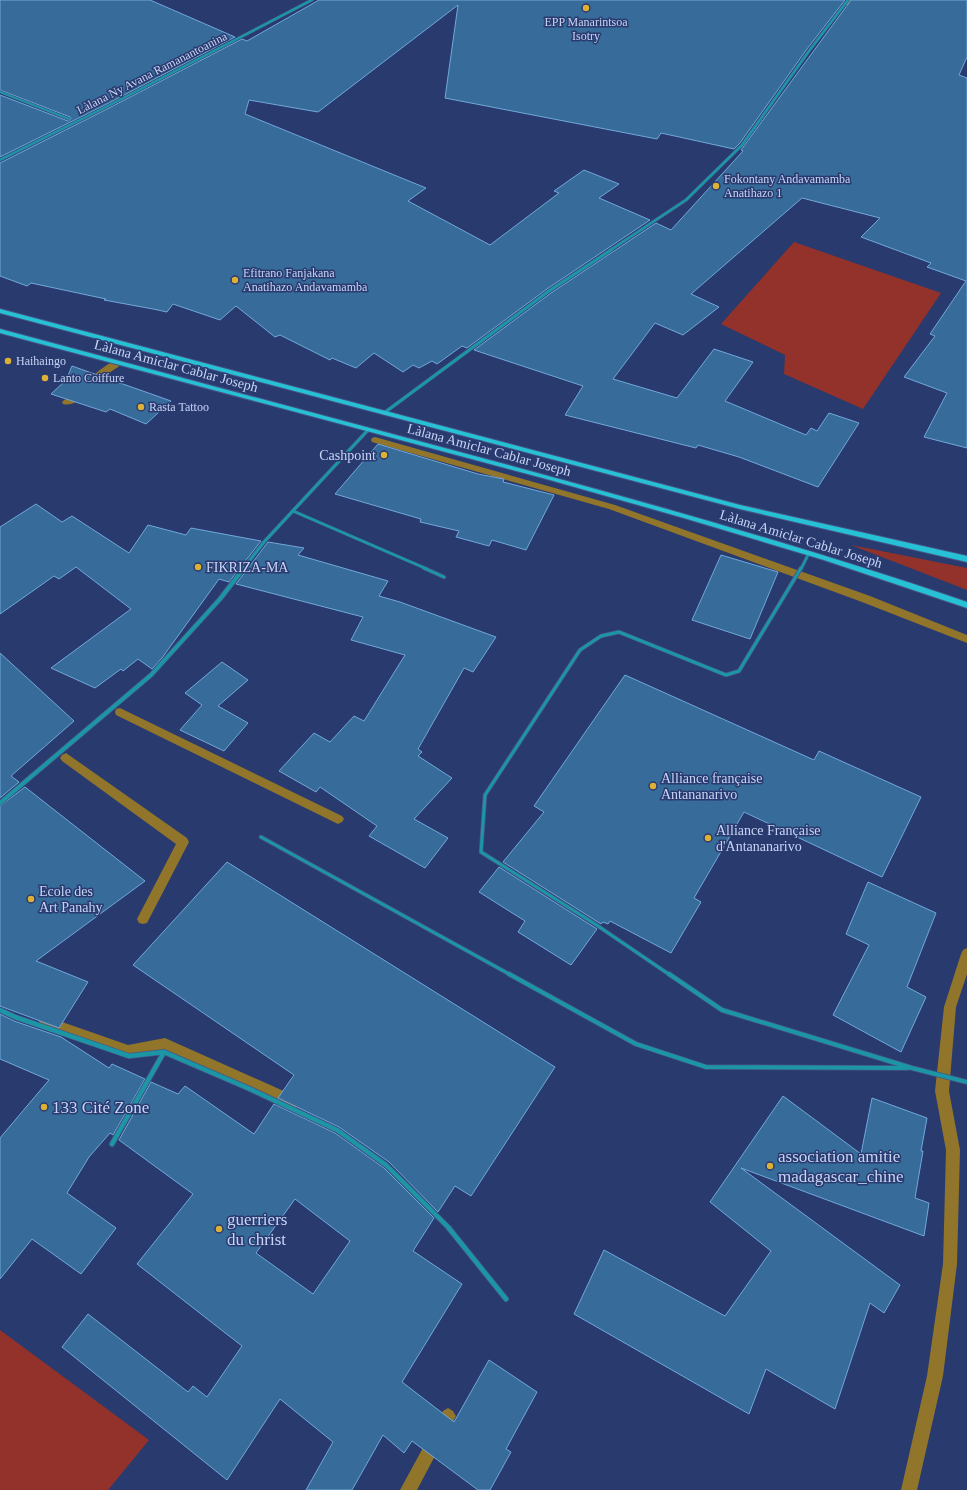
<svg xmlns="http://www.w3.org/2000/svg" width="967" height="1490" font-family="'Times New Roman',serif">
<rect width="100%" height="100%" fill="#293a6f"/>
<g fill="#92322a">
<path d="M794 242 941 293 863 409 784 374 785 355 721 324Z"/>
<path d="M851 545 967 568V590Z"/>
<path d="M0 1330 149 1440 108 1490H0Z"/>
</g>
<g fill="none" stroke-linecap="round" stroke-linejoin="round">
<g fill="#91752b" fill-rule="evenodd">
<path d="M849 0H855L850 5H846L845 4Z"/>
<path d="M118 360 122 363 121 365C114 370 107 374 100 379 90 387 79 408 63 404L62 402C65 398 71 398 75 394 88 383 100 365 118 360Z"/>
<path d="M375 437 615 505 870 596 967 635V643L862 602 609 509 372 442 371 440 372 438Z"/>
<path d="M120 708 342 816 344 819 342 822 338 824 334 822 116 715 115 712 116 709Z"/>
<path d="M66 753 187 838 189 842 147 923 143 924 139 923 137 919 176 844 62 761 60 758 62 755Z"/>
<path d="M967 948V974L956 1007 949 1091 960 1150 957 1264 943 1376 917 1490H901L927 1376 943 1264 946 1150 935 1091 944 1007 961 954 963 950Z"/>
<path d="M45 1016 128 1045 165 1038 297 1097 299 1102 297 1107 292 1109 165 1050 128 1057 40 1026 39 1022 40 1018Z"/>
<path d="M448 1408 453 1411 456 1416 417 1490H400L443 1411Z"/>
</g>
</g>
<g fill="#366b9a" stroke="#72a8db" fill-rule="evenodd">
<path d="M0 0H150L235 37 107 104 0 157V95L68 121 71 119 70 117 0 90Z"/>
<path d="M319 0H845L807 49 740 143 734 149 661 133 657 139 445 98 458 5 318 112 249 100 245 114 426 188 408 201 490 245 559 193 554 191 584 170 619 184 599 198 650 220 547 289 467 348 462 346 437 364 432 361 419 368 413 365 403 372 374 353 356 368 332 358 330 360 280 335 275 337 236 306 220 320 173 304 167 312 153 309 104 300 106 299 31 283 27 286 0 276V163L109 108 242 39 247 41Z"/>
<path d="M851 0H967V57L959 75 967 78V448L924 437 947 393 904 377 935 336 930 334 966 281 927 267 931 263 861 237 880 218 802 198 691 294 719 307 683 335 655 323 613 379 677 398 714 349 753 362 725 401 806 435 811 428 817 431 829 413 859 423 818 487 739 457 698 445 696 448 565 415 583 386 474 350 551 293 656 223 671 230 743 151 741 150Z"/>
<path d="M72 366 140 390 171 401 146 424 110 409 106 412 51 394 66 380Z"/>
<path d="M378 444 478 474 504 479 503 482 554 495 526 550 492 540 489 546 456 537 459 531 420 522 421 519 335 494Z"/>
<path d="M36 504 62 522 72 516 129 553 148 525 186 535 191 528 261 541 229 582 219 579 162 658 152 669 138 659 123 671 121 669 95 688 51 668 131 609 76 567 59 579 54 576 0 614V527Z"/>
<path d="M268 542 304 548 298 555 388 581 379 596 400 602 496 637 473 672 464 668 418 749 422 752 418 756 452 778 414 819 448 838 425 868 369 836 377 826 320 787 316 792 279 771 314 733 330 742 354 716 364 721 405 655 351 640 363 617 236 584Z"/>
<path d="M721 555 778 572 750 639 692 620Z"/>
<path d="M0 653 74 721 11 776 19 782 0 798Z"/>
<path d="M222 662 248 680 218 706 248 723 224 751 180 730 202 705 185 693Z"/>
<path d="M625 675 814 760 819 751 921 797 882 877 744 812 694 898 701 902 671 953 610 921 608 924 603 922 601 924 503 862 544 812 534 806Z"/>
<path d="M25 787 145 881 36 961 88 982 59 1028 0 1006V806Z"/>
<path d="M227 862 555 1067 471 1196 455 1186 438 1212 389 1162 339 1127 278 1098 294 1075 133 965Z"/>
<path d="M499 867 597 929 571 965 518 932 525 921 479 892Z"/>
<path d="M868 882 936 913 907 987 926 997 901 1052 833 1015 869 945 846 934Z"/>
<path d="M0 1014 14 1021 61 1037 109 1068 112 1064 145 1079 113 1135 110 1133 89 1157 67 1193 116 1228 81 1274 32 1239 0 1279V1138L49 1080 0 1059Z"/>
<path d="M151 1082 178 1094 185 1086 254 1134 274 1104 335 1133 384 1168 434 1218 413 1251 462 1284 402 1382 454 1422 489 1360 537 1392 506 1449 511 1452 490 1490H478L412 1441 404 1453 383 1435 352 1490H306L333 1442 280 1399 227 1480 62 1347 88 1314 188 1392 193 1386 207 1397 242 1346 137 1264 193 1194 119 1140ZM295 1199 350 1241 313 1294 256 1253Z"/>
<path d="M783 1096 861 1154 872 1098 927 1118 921 1151H923L915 1198 929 1203 924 1236 741 1168 900 1285 884 1313 870 1303 835 1409 766 1369 749 1414 574 1314 604 1250 725 1316 771 1251 710 1202Z"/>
</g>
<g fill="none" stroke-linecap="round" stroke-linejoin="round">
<defs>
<path id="service-far3" d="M0 92 69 119"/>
<g id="service-far2">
<path d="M293 511 427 569"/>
<path d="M801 569 809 553"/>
</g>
<g id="service-far1">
<path d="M424 568 444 577"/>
<path d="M261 837 511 975"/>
<path d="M670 975 595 924 481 852 485 795 580 650 601 636 619 632 726 675 739 671 801 568"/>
</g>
<g id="service">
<path d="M509 974 636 1044 706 1067 908 1068"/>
<path d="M669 974 722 1010 912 1068 967 1082"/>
</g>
<g id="pedestrian">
<path d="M0 1010 15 1017 129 1056 164 1052 250 1089 337 1130 386 1165 448 1227 506 1299"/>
<path d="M112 1144 164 1052"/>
</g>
<g id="minor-far2">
<path d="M0 160 108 106 312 0"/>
<path d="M609 251 686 200 742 145 809 51 848 0"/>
</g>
<g id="minor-far1">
<path d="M384 413 549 291 611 250"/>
<path d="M243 569 264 542 368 430"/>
</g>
<path id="minor" d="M0 803 151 675 220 599 244 568"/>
<g id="secondary">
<path d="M0 309 740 505 967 556V562L740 509 0 313Z"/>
<path d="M0 329C117 360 234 392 351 423 558 478 764 533 967 602V608L824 560 684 518 543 478 0 333Z"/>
</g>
</defs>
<use href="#service-far3" stroke="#465687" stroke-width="3"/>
<use href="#service-far2" stroke="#465687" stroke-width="3.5"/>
<use href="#service-far1" stroke="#465687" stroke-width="4.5"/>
<use href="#service" stroke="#465687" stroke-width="5.5"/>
<use href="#pedestrian" stroke="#465687" stroke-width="6"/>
<use href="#minor-far2" stroke="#465687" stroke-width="3.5"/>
<use href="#minor-far1" stroke="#465687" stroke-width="4"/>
<use href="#minor" stroke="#465687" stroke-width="5.5"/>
<use href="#secondary" stroke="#465687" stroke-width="2"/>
<use href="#service-far3" stroke="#1c95a5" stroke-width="2"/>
<use href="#service-far2" stroke="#1c95a5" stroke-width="2.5"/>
<use href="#service-far1" stroke="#1c95a5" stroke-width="3"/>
<use href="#service" stroke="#1c95a5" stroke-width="4"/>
<use href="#pedestrian" stroke="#1c95a5" stroke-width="4.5"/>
<use href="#minor-far2" stroke="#1c95a5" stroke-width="2.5"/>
<use href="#minor-far1" stroke="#1c95a5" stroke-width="3"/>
<use href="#minor" stroke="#1c95a5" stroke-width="4"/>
<use href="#secondary" fill="#27c1d5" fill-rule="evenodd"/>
</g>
<g fill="#ddb133" stroke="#293a6f" stroke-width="1.5">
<circle cx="586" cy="8" r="4"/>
<circle cx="716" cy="186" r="4"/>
<circle cx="235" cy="280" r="4"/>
<circle cx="8" cy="361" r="4"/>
<circle cx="45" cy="378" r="4"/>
<circle cx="141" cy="407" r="4"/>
<circle cx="384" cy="455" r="4"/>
<circle cx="198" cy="567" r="4"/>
<circle cx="653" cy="786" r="4"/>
<circle cx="708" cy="838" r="4"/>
<circle cx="31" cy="899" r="4"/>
<circle cx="44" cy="1107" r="4"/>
<circle cx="770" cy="1166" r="4"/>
<circle cx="219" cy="1229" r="4"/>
</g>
<g text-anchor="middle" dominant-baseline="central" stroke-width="3" stroke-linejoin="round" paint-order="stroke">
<g font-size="12" fill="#c8d5f6" stroke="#293a6f" text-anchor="start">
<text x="586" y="22" text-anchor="middle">EPP Manarintsoa<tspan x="586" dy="14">Isotry</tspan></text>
<text x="724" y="179">Fokontany Andavamamba<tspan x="724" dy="14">Anatihazo 1</tspan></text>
<text x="243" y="273">Efitrano Fanjakana<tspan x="243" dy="14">Anatihazo Andavamamba</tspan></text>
<text x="16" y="361">Haihaingo</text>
<text x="53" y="378">Lanto Coiffure</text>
<text x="149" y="407">Rasta Tattoo</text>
</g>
<g font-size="12" fill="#c8d5f6" stroke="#293a6f">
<text transform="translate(152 73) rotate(-27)">Làlana Ny Avana Ramanantoanina</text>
</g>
<g font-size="14" fill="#c8d5f6" stroke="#293a6f">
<text transform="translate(176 366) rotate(15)">Làlana Amiclar Cablar Joseph</text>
<text transform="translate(489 450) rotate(15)">Làlana Amiclar Cablar Joseph</text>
<text transform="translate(801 539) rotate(17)">Làlana Amiclar Cablar Joseph</text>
</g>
<g font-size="14" fill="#c8d5f6" stroke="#293a6f" text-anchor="start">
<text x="376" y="455" text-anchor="end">Cashpoint</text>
<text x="206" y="567">FIKRIZA-MA</text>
<text x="661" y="778">Alliance française<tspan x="661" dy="16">Antananarivo</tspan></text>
<text x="716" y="830">Alliance Française<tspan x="716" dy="16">d'Antananarivo</tspan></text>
<text x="39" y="891">Ecole des<tspan x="39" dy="16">Art Panahy</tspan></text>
</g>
<g font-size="17" fill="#c8d5f6" stroke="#293a6f" text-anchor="start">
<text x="52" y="1107">133 Cité Zone</text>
<text x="778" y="1156">association amitie<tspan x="778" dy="20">madagascar_chine</tspan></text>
<text x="227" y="1219">guerriers<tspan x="227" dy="20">du christ</tspan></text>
</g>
</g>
</svg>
